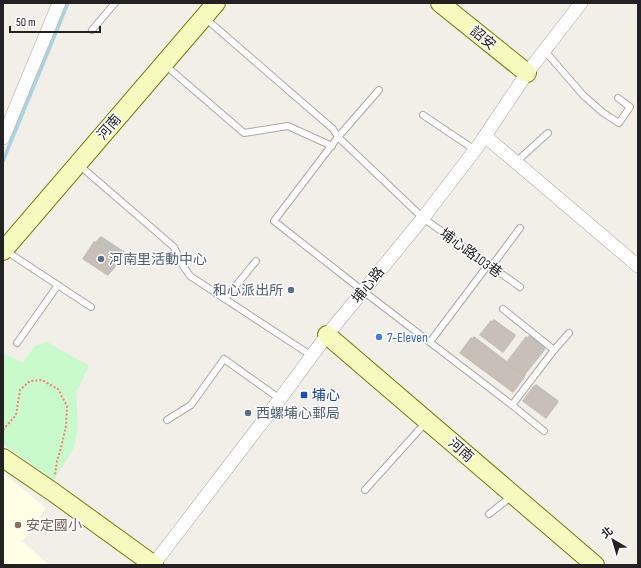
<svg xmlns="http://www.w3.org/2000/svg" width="641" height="568" font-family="'Sofia Sans Condensed','Noto Sans TC',sans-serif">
<rect width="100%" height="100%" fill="#f2efe9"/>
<path fill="#ffffe5" d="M3 473 46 508 22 541 49 565H3Z"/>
<path fill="#c8facc" d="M47 342 89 366 76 393 78 426 74 448 54 480 3 444V354L23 362 35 346Z"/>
<g fill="#0003">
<path d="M101 236 125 252 114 269 108 275 95 242Z"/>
<path d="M494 319 516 335 505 350 481 335Z"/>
<path d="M531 333 548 345 525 374 526 375 515 390 461 352 474 336 508 362Z"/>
<path d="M536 384 559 401 547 416 534 386Z"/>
</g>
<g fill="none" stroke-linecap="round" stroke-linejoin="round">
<path stroke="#aad3df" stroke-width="3.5" d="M3 161 68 3"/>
</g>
<g fill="#c7bfb8">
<path d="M94 241 120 259 108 276 82 259Z"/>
<path d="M491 320 515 337 503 353 479 335Z"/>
<path d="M526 336 545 350 525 375 506 362Z"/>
<path d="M471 337 525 377 513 393 459 353Z"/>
<path d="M534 385 558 403 546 419 522 401Z"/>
</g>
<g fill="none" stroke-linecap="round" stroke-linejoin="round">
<defs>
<g id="lane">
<path d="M205 18 333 129 338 137 423 218 520 287"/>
<path d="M92 30 115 3"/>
<path d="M544 50 583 95 602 112 619 123 630 107 618 98"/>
<path d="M165 65 244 133 288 126 332 146"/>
<path d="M379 90 338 137 274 221 363 291 512 405 544 431"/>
<path d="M423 115 475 150"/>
<path d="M516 162 548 133"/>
<path d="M79 165 174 247 182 264 190 276 312 356"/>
<path d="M6 251 91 307"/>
<path d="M491 267 520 228"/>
<path d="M225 299 256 261"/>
<path d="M503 309 554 350"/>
<path d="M430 342 488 265"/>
<path d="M17 343 58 285"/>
<path d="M512 405 554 350 569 333"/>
<path d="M167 420 191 405 224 359 280 399"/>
<path d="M365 490 426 422"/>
<path d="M489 514 512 496"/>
</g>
<g id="street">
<path d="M485 136 638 266"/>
<path d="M3 138 59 3"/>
<path d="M153 565 280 399 327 335 423 218 475 150 485 136 527 73 581 3"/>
</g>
<g id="secondary">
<path d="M440 3 527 73"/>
<path d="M3 251 216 3"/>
<path d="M327 335 595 565"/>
<path d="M3 458 53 492 154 565"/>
</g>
</defs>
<use href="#lane" stroke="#a9a9a9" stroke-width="8"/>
<use href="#street" stroke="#a9a9a9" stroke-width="14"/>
<use href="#secondary" stroke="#707d05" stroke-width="20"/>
<path stroke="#fa8072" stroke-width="2" stroke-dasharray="2 2" stroke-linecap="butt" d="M3 430 16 415 20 390 30 381 42 380 58 389 67 406 66 426 61 448 57 461 55 475"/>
<use href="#lane" stroke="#fff" stroke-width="6"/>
<use href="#street" stroke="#fff" stroke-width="13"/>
<use href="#secondary" stroke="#f7fabf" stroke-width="18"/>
</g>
<g fill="#5c6f8a" stroke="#fff" stroke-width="1.5">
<circle cx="101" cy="259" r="4"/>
<circle cx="291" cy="290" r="4"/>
<circle cx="248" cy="413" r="4"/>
</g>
<circle fill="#3f7fe0" stroke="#fff" stroke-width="1.5" cx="379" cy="337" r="4"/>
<rect fill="#1a4fb4" stroke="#fff" stroke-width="1.5" x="300" y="391" width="8" height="8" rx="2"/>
<circle fill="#8d6e63" stroke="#fff" stroke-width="1.5" cx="18" cy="525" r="4"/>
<g text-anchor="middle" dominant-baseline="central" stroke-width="3" stroke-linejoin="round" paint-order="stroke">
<g font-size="14" fill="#222" stroke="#fff">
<text transform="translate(483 38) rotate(39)">詔安</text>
<text transform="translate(109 127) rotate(-49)">河南</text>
<text transform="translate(471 253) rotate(36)">埔心路103巷</text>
<text transform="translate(368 285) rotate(-51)">埔心路</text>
<text transform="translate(461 450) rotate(41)">河南</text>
</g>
<g font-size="14" fill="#4e5e75" stroke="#fff" text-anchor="start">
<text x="109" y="259">河南里活動中心</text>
<text x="283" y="290" text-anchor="end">和心派出所</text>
<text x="256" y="413">西螺埔心郵局</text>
</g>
<g font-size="14" fill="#366cbe" stroke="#fff" text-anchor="start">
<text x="387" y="337">7-Eleven</text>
</g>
<g font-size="14" fill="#164399" stroke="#fff" text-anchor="start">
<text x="312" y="395">埔心</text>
</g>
<g font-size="14" fill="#785e54" stroke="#fff" text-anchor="start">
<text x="26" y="525">安定國小</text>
</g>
</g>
<rect width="641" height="568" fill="none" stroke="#222222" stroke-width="8"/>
<g transform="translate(613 540) rotate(322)" stroke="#ffffff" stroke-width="3" paint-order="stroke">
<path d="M0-3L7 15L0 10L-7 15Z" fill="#222222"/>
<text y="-6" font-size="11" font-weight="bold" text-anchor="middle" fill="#222222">北</text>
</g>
<path d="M10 26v6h90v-6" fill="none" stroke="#222222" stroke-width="2"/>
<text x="16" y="26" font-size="12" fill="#222222" stroke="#ffffff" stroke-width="3" paint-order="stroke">50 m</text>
</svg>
